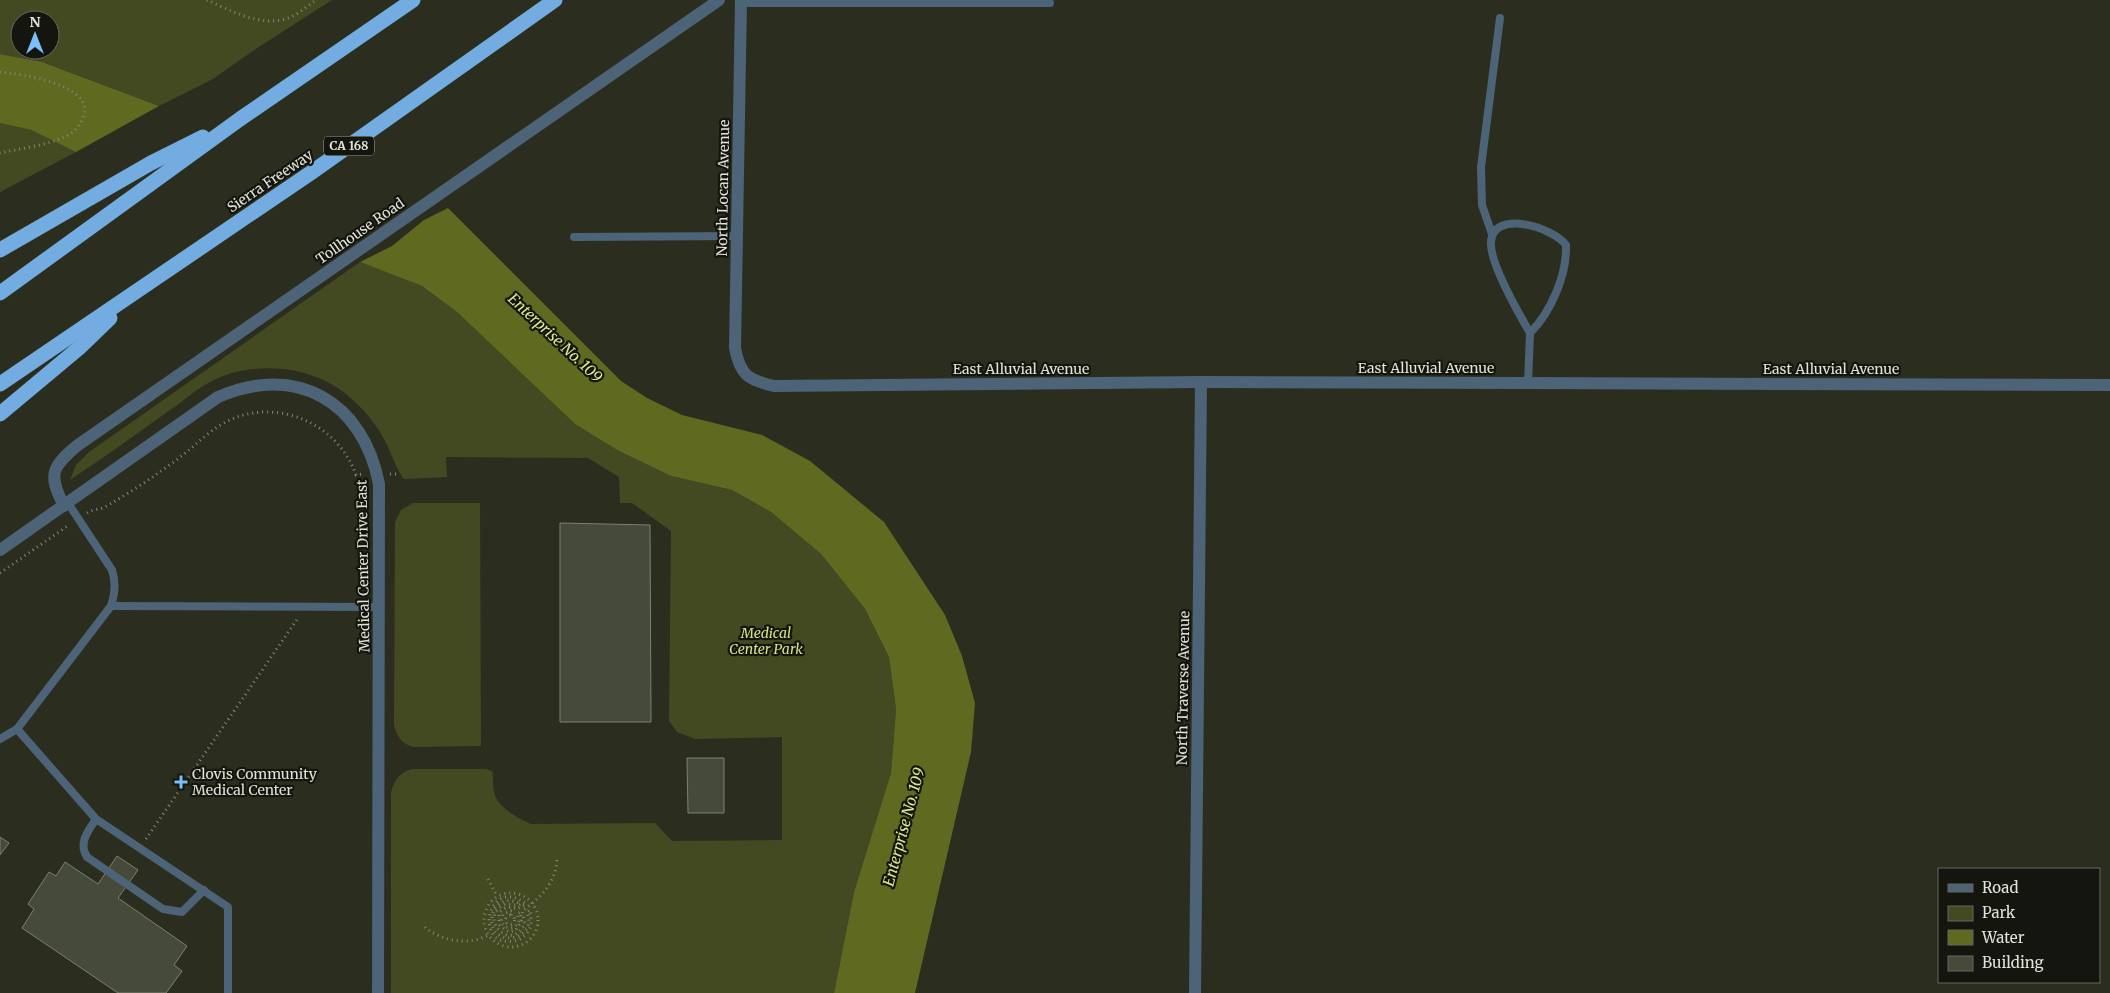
<svg xmlns="http://www.w3.org/2000/svg" width="2110" height="993" font-family="Merriweather,serif">
  <rect width="100%" height="100%" fill="#2b2e1e"/>
  <g fill="#434a22" fill-rule="evenodd">
    <path d="M 0,0 L 332,0 L 254,50 L 213,79 L 159,106 L 42,62 L 0,54 ZM 20,20 L 50,20 L 50,50 L 20,50 Z"/>
    <polygon points="0,123 31,130 76,152 0,192"/>
    <path d="M 360,262 L 422,286 L 457,312 L 575,424 L 617,450 L 671,476 L 732,490 L 771,512 L 821,554 L 865,609 L 889,657 L 896,709 L 891,773 L 854,892 L 834,993 L 391,993 L 391,792 C 394,780 401,771 413,769 L 486,769 L 492,771 C 494,779 492,787 495,795 C 499,808 519,819 531,824 L 655,823 L 672,841 L 782,840 L 782,737 L 695,739 L 677,732 L 669,721 L 671,531 L 632,503 L 620,503 L 619,477 L 588,458 L 446,457 L 447,477 L 404,479 C 395,467 392,454 385,441 C 378,427 367,413 355,402 C 320,366 258,359 214,380 C 198,387 184,401 170,410 C 137,434 104,457 70,480 L 76,465 L 89,452 Z"/>
    <path d="M 413,503 L 480,503 L 481,746 L 413,747 C 401,743 397,737 394,725 L 395,522 L 401,510 Z"/>
  </g>
  <g fill="#606920">
    <polygon points="0,54 42,62 159,106 76,152 31,130 0,123"/>
    <polygon points="448,208 621,381 647,398 682,415 762,435 810,461 884,522 945,615 962,656 975,703 971,752 915,993 834,993 854,892 891,773 896,709 889,657 865,609 821,554 771,512 732,490 671,476 617,450 575,424 457,312 422,286 360,262 392,246 424,220"/>
  </g>
  <g fill="#464a38" stroke="#7d816e">
    <polygon points="560,523 650,525 651,722 560,722"/>
    <polygon points="687,758 724,758 724,813 688,813"/>
    <polygon points="0,837 9,843 0,855"/>
    <polygon points="117,856 138,870 118,898 187,946 174,965 182,971 166,993 118,993 22,928 34,909 28,904 49,872 56,876 65,862 98,884"/>
  </g>
  <g fill="none" stroke-linecap="round" stroke-linejoin="round">
    <g stroke="#838679" stroke-width="3" stroke-dasharray="1 4" stroke-linecap="butt">
      <path d="M 207,0 C 232,11 265,30 293,16 C 301,12 309,5 316,0"/>
      <path d="M 0,72 C 20,74 93,84 84,115 C 81,125 74,133 64,137 C 48,145 18,149 0,153"/>
      <polyline points="390,474 398,474"/>
      <path d="M 87,513 C 92,509 99,510 105,507 C 119,499 133,490 147,481 C 161,471 176,461 189,450 C 200,441 210,431 222,424 C 272,395 337,421 356,475 L 363,474"/>
      <polyline points="0,573 69,525"/>
      <polyline points="146,839 298,618"/>
      <polyline points="488,879 497,896"/>
      <circle cx="511" cy="920" r="27"/>
      <path d="M 511,915 L 513,912 L 511,911 L 503,914 L 501,922 C 506,930 515,930 519,921 L 517,914 L 520,912 L 522,920 L 516,930 L 509,932 L 499,925 L 499,913 C 504,907 510,906 517,909 L 526,904 C 488,874 472,948 514,941 C 529,938 534,924 530,910 L 527,912 C 538,942 490,948 492,919 C 492,913 494,908 498,905 C 505,899 513,900 521,904 C 515,907 508,902 502,906 C 479,920 512,953 525,923 L 522,911 C 541,898 556,882 557,859"/>
      <circle cx="510" cy="920" r="4.5"/>
      <path d="M 425,927 C 440,941 470,946 488,935"/>
    </g>
    <g stroke="#4c6378" stroke-width="8">
      <polyline points="741,3 1050,3"/>
      <polyline points="1492,234 1482,205 1481,167 1500,18"/>
      <polyline points="574,237 737,236"/>
      <path d="M 1528,383 L 1530,333 C 1551,312 1567,275 1566,245 C 1553,227 1493,209 1491,242 C 1489,262 1519,314 1530,333"/>
      <polyline points="111,606 379,607"/>
      <polyline points="17,729 96,819 228,907 228,993"/>
      <path d="M 0,739 L 17,729 L 111,606 C 115,594 116,582 112,570 L 68,503"/>
      <path d="M 96,819 C 88,831 78,843 87,857 L 163,909 L 182,912 L 204,890"/>
    </g>
    <g stroke="#4c6378" stroke-width="12">
      <path d="M 741,0 L 735,348 C 740,375 748,380 774,386 L 1201,382 L 2110,385"/>
      <path d="M 64,506 C 48,475 51,467 78,445 L 719,0"/>
      <path d="M 0,550 L 218,397 C 296,363 363,401 379,484 L 378,993"/>
      <polyline points="1195,993 1201,382"/>
    </g>
    <g stroke="#72ace0" stroke-width="15">
      <polyline points="0,250 151,163 203,137"/>
      <polyline points="0,293 240,119 413,0"/>
      <polyline points="0,384 312,172 555,0"/>
      <polyline points="0,414 79,348 110,318"/>
    </g>
  </g>
  <path fill="#7cbef9" stroke="#14150e" stroke-width="2" d="M178.5 774.5h5v5h5v5h-5v5h-5v-5h-5v-5h5z"/>
  <g text-anchor="middle" stroke-width="4.5" stroke-linejoin="round" paint-order="stroke">
    <rect fill="#14150e" stroke="#a4a59c" stroke-width="1" x="324" y="136.5" width="50" height="19" rx="4"/>
    <g font-size="12" font-weight="bold" fill="#e1e3d9">
      <text x="349" y="150">CA 168</text>
    </g>
    <g font-size="14" fill="#e1e3d9" stroke="#14150e">
      <text transform="translate(270 181) rotate(-34)" y="5">Sierra Freeway</text>
      <text transform="translate(723 188) rotate(-89)" y="5">North Locan Avenue</text>
      <text transform="translate(360 231) rotate(-35)" y="5">Tollhouse Road</text>
      <text x="1426" y="373">East Alluvial Avenue</text>
      <text x="1021" y="374">East Alluvial Avenue</text>
      <text x="1831" y="374">East Alluvial Avenue</text>
      <text transform="translate(363 566) rotate(-91)" y="5">Medical Center Drive East</text>
      <text transform="translate(1183 688) rotate(-89)" y="5">North Traverse Avenue</text>
    </g>
    <g font-size="14" font-style="italic" fill="#d5e681" stroke="#14150e">
      <text x="766" y="638">Medical<tspan x="766" dy="16">Center Park</tspan></text>
    </g>
    <g font-size="14" fill="#e1e3d9" stroke="#14150e" text-anchor="start">
      <text x="192" y="779">Clovis Community<tspan x="192" dy="16">Medical Center</tspan></text>
    </g>
    <g font-size="15" font-style="italic" fill="#dded88" stroke="#14150e">
      <text transform="translate(555 338) rotate(43)" y="5">Enterprise No. 109</text>
      <text transform="translate(904 827) rotate(-75)" y="5">Enterprise No. 109</text>
    </g>
  </g>
  <rect x="1938" y="868" width="162" height="115" fill="#14150e" stroke="#66675f"/>
  <rect x="1948" y="884" width="25" height="8" fill="#4c6378" stroke="#66675f"/>
  <text x="1982" y="893" font-size="15" fill="#e1e3d9">Road</text>
  <rect x="1948" y="906" width="25" height="15" fill="#434a22" stroke="#66675f"/>
  <text x="1982" y="918" font-size="15" fill="#e1e3d9">Park</text>
  <rect x="1948" y="930" width="25" height="15" fill="#606920" stroke="#66675f"/>
  <text x="1982" y="943" font-size="15" fill="#e1e3d9">Water</text>
  <rect x="1948" y="956" width="25" height="15" fill="#464a38" stroke="#66675f"/>
  <text x="1982" y="968" font-size="15" fill="#e1e3d9">Building</text>
  <g transform="translate(35 35)"><circle r="24" fill="#14150e" stroke="#66675f"/>
  <path d="M0-4L9 19L0 12L-9 19Z" fill="#7cbef9"/>
  <text y="-8" font-size="14" font-weight="bold" text-anchor="middle" fill="#e1e3d9">N</text>
  </g>
</svg>
